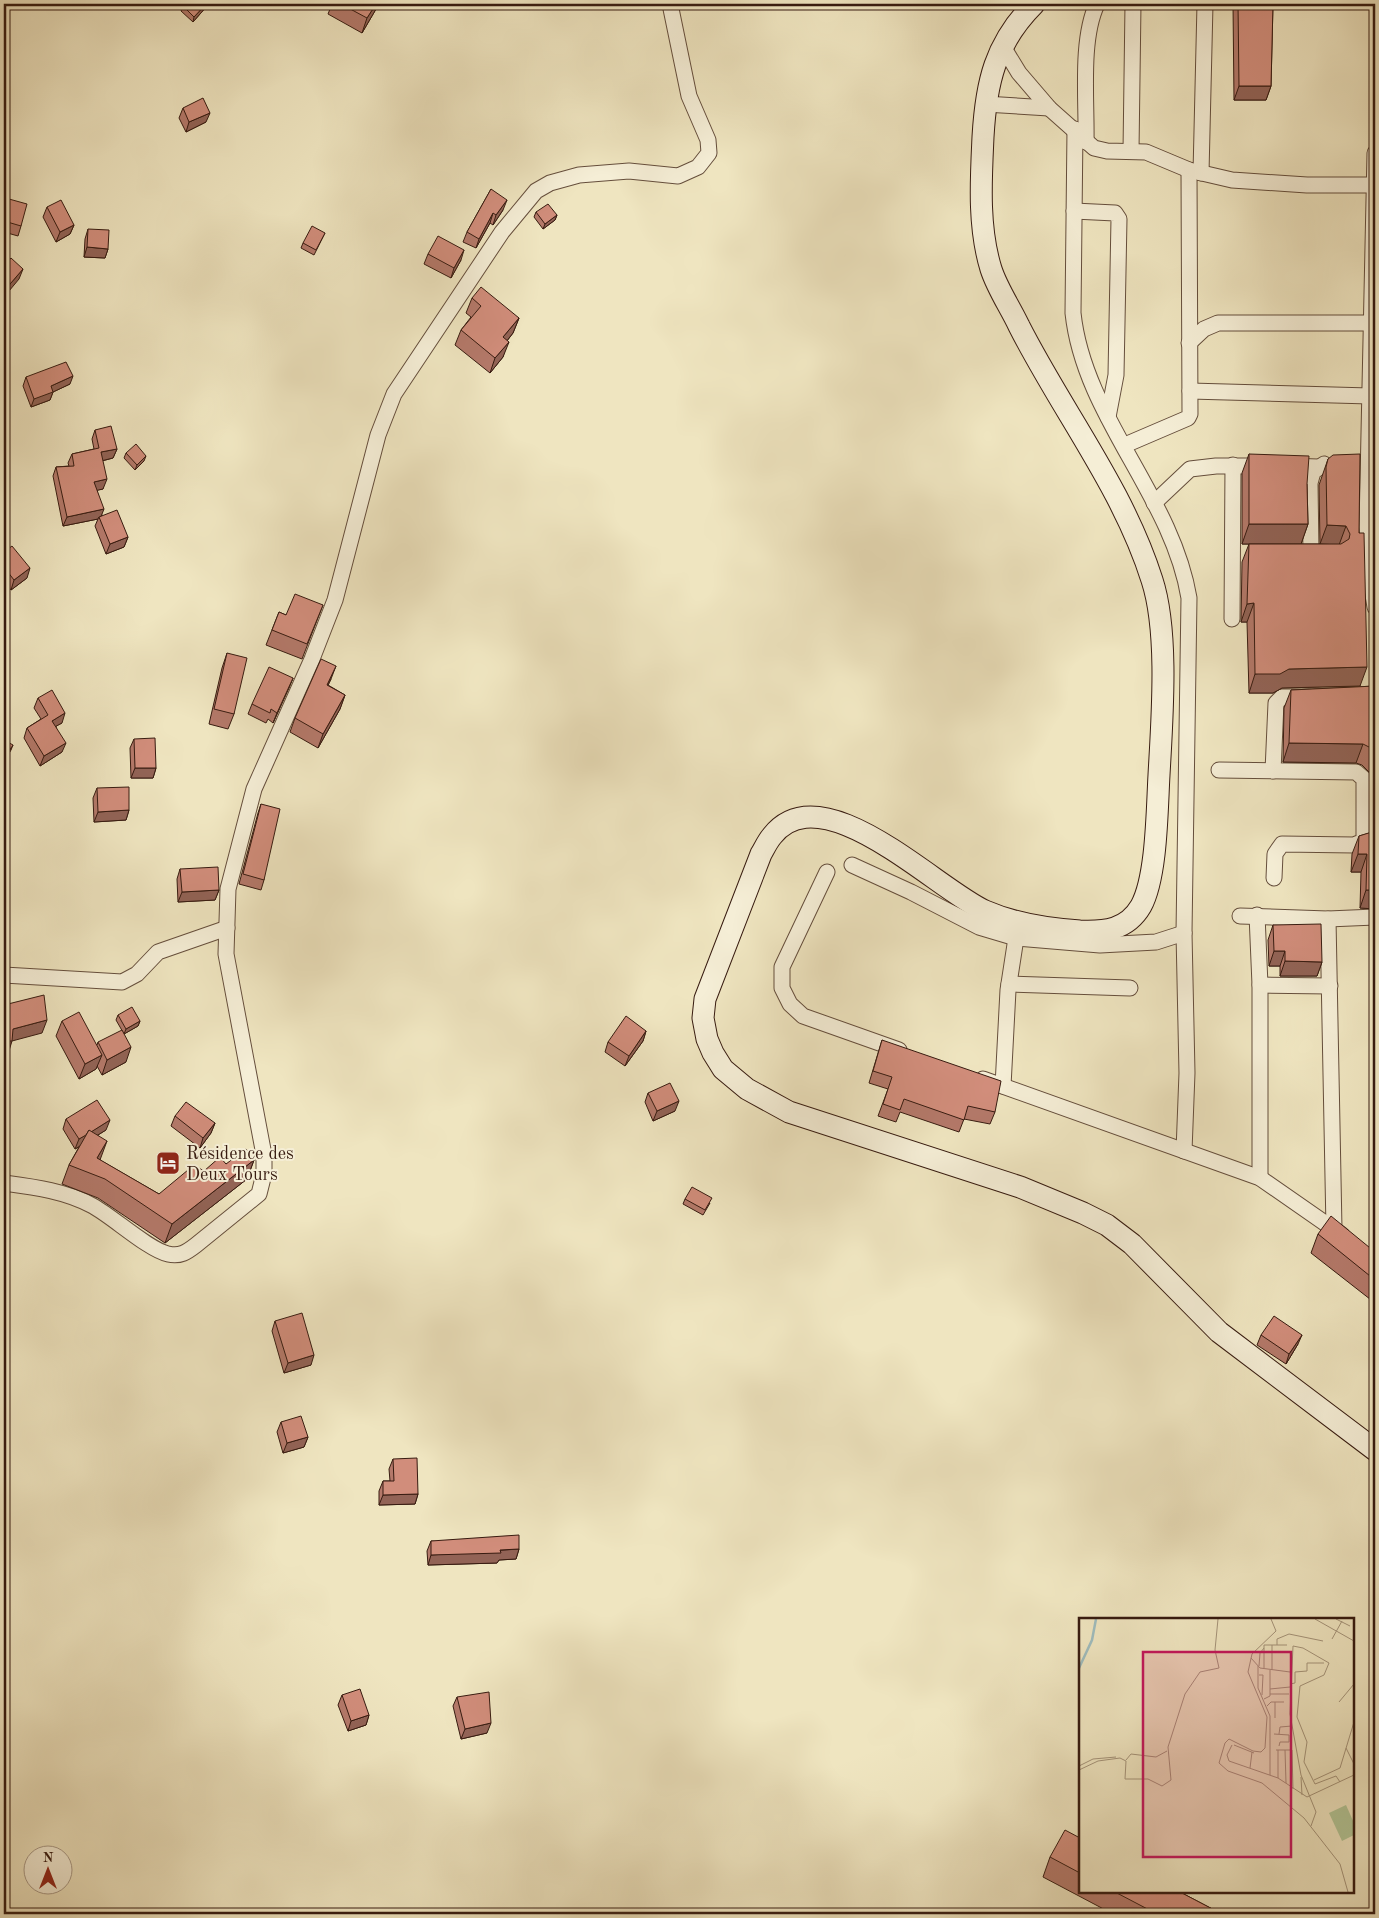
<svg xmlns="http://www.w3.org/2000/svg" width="1379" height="1918" font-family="'Old Standard TT',serif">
  <rect width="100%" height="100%" fill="#efe5c0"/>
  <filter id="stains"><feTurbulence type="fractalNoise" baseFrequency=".004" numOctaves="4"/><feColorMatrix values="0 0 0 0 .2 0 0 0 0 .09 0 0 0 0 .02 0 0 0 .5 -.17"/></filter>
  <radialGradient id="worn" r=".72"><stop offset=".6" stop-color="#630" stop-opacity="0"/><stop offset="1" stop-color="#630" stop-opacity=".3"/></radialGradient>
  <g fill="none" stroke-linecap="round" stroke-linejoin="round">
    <g stroke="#654e3c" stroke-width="17">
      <g id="minor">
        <polyline points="1002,45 1019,73 1049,108 1094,148 1107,151 1146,152 1189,170 1232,180 1307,185 1374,185"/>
        <polyline points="985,104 1049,108"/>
        <path d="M 1075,129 L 1073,313 C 1084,417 1172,495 1189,598 L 1184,933 L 1187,1073 L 1184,1151"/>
        <path d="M 1086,142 C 1087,101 1080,40 1097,4"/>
        <polyline points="1131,151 1133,4"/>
        <polyline points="1375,153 1367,527 1371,583 1375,607"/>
        <polyline points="1201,173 1205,4"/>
        <polyline points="1074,211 1115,213 1119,219 1116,375 1108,417"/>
        <polyline points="1189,343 1204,329 1218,323 1371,323"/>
        <polyline points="1190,391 1370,396"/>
        <polyline points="1125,445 1188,418 1190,414 1189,170"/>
        <polyline points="1289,466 1318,467"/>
        <polyline points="1154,503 1190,469 1216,466 1266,466"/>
        <polyline points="1311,553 1310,483 1313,472 1324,464"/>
        <polyline points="1232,619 1233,465"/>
        <polyline points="1219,770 1356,772 1364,779 1364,841 1354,845 1282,844 1275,854 1274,878"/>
        <polyline points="1273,771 1276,703 1282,697 1309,697"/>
        <polyline points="852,865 911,892 979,927 1016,938 1100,945 1156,942 1184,933"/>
        <polyline points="827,872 782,967 782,988 790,1004 803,1016 899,1050"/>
        <polyline points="1257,915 1260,985 1260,1178"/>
        <polyline points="1240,916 1328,919 1375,917"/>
        <polyline points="1328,919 1334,1229"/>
        <polyline points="4,975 122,982 137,974 158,952 227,928"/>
        <polyline points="1009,984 1130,988"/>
        <polyline points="1260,985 1330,986"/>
        <polyline points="983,1079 1260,1178 1342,1235"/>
        <polyline points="1003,1086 1008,990 1016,938"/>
        <path d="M 4,1183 C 34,1187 66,1191 93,1206 C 113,1217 149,1250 168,1254 C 180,1257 187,1252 196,1245 L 259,1194 L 264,1174 L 264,1155 L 226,954 L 228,889 L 254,789 L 312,659 L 335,600 L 378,435 L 394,394 L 502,232 L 536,191 L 550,183 L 579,175 L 629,171 L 678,176 L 698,167 L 709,153 L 708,140 L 689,96 L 670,4"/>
      </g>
    </g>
    <g stroke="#371b10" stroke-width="23">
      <path id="secondary" d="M 1034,4 C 995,43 986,83 983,137 C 981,180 978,227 991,269 C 997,288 1010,307 1019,326 C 1062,411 1123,488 1152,580 C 1169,632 1162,719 1159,775 C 1157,809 1157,877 1141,906 C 1127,930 1105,932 1080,931 C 1048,929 1015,924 985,911 C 936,889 822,772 772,836 C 767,842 764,849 761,854 L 705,999 L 703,1018 L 707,1039 L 713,1053 L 723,1069 L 747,1089 L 789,1112 L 1020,1187 L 1083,1213 L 1107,1225 L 1132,1244 L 1219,1332 L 1375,1450"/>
    </g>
    <use href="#minor" stroke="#f5eed6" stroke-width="15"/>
    <use href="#secondary" stroke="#f5eed6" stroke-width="21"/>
  </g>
  <g fill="#b4796a" stroke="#371b10">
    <polygon points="185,4 207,4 207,6 193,22 181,11 183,6"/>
    <polygon points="332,4 379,4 362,33 328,14"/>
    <polygon points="1233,4 1273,4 1271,86 1266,100 1234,100"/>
    <polygon points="183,108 206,122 186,132 179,118"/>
    <polygon points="491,189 503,210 493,225 490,223 476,248 463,242 467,232"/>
    <polygon points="9,199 21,226 18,236 4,232 4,215"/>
    <polygon points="47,207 74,225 70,234 56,242 43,217"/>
    <polygon points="536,212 557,215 555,220 543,229 534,217"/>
    <polygon points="88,229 108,249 105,258 84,257 85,239"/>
    <polygon points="325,233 314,255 301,248 303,243"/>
    <polygon points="428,254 461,260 451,278 424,264"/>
    <polygon points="472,298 519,318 513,333 507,341 503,357 490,373 455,345 461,330 471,317 466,313"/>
    <polygon points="26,377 70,384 53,392 50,400 31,407 23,386"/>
    <polygon points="95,430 117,449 113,458 102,461 103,489 97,490 102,516 128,537 124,547 106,554 95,526 98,519 63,526 53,476 56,467 69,466 68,463 72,454 94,449 92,439"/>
    <polygon points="126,453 144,461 135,470 124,458"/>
    <polygon points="1249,454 1307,484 1308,524 1301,544 1242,544 1242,473"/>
    <polygon points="1328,459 1359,533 1360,686 1282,688 1273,693 1249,693 1247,622 1241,622 1242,562 1249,544 1320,544 1319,485"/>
    <polygon points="4,552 27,578 11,590 4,581"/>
    <polygon points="323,605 302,659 266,645 279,612 286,615"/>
    <polygon points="227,653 234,714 228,729 209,724 222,668"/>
    <polygon points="293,678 273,723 268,719 266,723 248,714 252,704"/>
    <polygon points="331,679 328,685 345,695 340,709 318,748 290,732 295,718"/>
    <polygon points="1375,686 1375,909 1360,908 1361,872 1351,872 1352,854 1359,836 1373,832 1373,776 1362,765 1356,763 1283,762 1284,708 1291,690"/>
    <polygon points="38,698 62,723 56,726 62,752 40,766 24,738 27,728 41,719 34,708"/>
    <polygon points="134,739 156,768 153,778 131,778 130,748"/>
    <polygon points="97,788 129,810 126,820 94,822 93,798"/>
    <polygon points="261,804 264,880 261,890 239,884 258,813"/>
    <polygon points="180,869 219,890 215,900 178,902 177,879"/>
    <polygon points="1273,925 1322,962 1317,976 1280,976 1280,966 1269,966 1268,940"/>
    <polygon points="118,1015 140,1021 138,1026 124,1034 116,1020"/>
    <polygon points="62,1021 97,1045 98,1042 126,1062 102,1075 97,1066 96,1069 79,1079 56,1036"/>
    <polygon points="646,1031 643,1041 625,1066 605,1052 608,1042"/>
    <polygon points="882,1040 995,1112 990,1124 964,1119 959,1132 900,1112 896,1122 878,1116 888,1089 869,1083"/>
    <polygon points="648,1093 675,1111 653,1121 645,1102"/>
    <polygon points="175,1116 215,1123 211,1133 200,1148 171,1126"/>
    <polygon points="66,1119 106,1130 98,1135 100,1160 159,1194 204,1171 226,1164 254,1160 247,1179 165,1243 98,1198 62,1184 69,1165 79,1147 75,1149 63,1129"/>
    <polygon points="685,1199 710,1203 703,1215 683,1204"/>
    <polygon points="1318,1234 1375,1252 1375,1303 1311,1253"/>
    <polygon points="275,1321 311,1365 284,1373 272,1331"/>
    <polygon points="1261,1335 1298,1344 1286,1364 1257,1345"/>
    <polygon points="281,1422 308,1437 304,1447 283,1453 277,1432"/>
    <polygon points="393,1459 418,1494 415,1504 379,1505 379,1491 383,1481 390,1481 389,1469"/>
    <polygon points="431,1541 519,1549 516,1559 499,1560 497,1563 428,1565 427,1551"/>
    <polygon points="342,1695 369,1715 366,1725 348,1731 338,1705"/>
    <polygon points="457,1697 487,1733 461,1739 453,1706"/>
    <polygon points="1080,1838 1080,1892 1180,1892 1222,1914 1113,1914 1043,1877 1050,1857"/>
  </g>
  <g fill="#926356" stroke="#371b10">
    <polygon points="206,4 207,4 207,6 193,22 194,17"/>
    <polygon points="376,4 379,4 362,33 367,18"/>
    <polygon points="1239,86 1271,86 1266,100 1234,100"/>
    <polygon points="210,113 206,122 186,132 189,122"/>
    <polygon points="507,200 503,210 493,225 496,215"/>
    <polygon points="493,213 490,223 476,248 479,239"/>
    <polygon points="557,215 555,220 543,229 545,224"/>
    <polygon points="74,225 70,234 56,242 60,232"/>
    <polygon points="87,247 108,249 105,258 84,257"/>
    <polygon points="464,250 461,260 451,278 454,268"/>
    <polygon points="23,269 19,279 4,297 4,291"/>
    <polygon points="519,318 513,333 498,352 503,337"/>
    <polygon points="509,342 503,357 490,373 495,358"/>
    <polygon points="73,376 70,384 53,392 50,400 31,407 34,399 51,386"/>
    <polygon points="117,449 113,458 97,462 101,452"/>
    <polygon points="146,456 144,461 135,470 137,465"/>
    <polygon points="107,479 103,489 90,492 94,482"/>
    <polygon points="104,509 100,519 99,517 98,519 63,526 67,517"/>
    <polygon points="1249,524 1308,524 1301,544 1242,544"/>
    <polygon points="1327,525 1346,526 1339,545 1320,544"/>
    <polygon points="128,537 124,547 106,554 110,544"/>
    <polygon points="30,568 27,578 11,590 14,580"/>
    <polygon points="1254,603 1247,622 1241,622 1247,604"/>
    <polygon points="336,666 331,679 322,698 327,685"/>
    <polygon points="1367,667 1360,686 1282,688 1273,693 1249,693 1255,674 1289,669"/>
    <polygon points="293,678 289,688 273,723 277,713"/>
    <polygon points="345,695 340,709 318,748 323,734"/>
    <polygon points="65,713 62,723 49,730 52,721"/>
    <polygon points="66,743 62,752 40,766 44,756"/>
    <polygon points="1289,743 1363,744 1356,763 1283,762"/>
    <polygon points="13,745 11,750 4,762 5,757"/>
    <polygon points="135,768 156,768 153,778 131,778"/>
    <polygon points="129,810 126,820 94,822 98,812"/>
    <polygon points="1358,854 1367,854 1361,872 1351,872"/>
    <polygon points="219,890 215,900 178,902 182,892"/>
    <polygon points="1366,890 1375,890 1375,909 1360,908"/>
    <polygon points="1274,951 1285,951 1280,966 1269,966"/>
    <polygon points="1285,961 1322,962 1317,976 1280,976"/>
    <polygon points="47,1020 42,1033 12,1041 8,1054 4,1054 4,1041 13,1029"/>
    <polygon points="140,1021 138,1026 124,1034 126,1029"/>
    <polygon points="646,1031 643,1041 625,1066 629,1056"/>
    <polygon points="131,1047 126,1062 102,1075 107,1060"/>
    <polygon points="102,1055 96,1069 79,1079 85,1064"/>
    <polygon points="679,1101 675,1111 653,1121 657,1111"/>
    <polygon points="110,1120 106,1130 75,1149 79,1139"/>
    <polygon points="215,1123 211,1133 200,1148 203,1138"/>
    <polygon points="107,1141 100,1160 97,1158"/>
    <polygon points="254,1160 247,1179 165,1243 172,1224"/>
    <polygon points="1302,1335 1298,1344 1286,1364 1289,1354"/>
    <polygon points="314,1355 311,1365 284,1373 288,1363"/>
    <polygon points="308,1437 304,1447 283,1453 287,1443"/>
    <polygon points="418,1494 415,1504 379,1505 383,1495"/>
    <polygon points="519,1549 516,1559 499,1560 497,1563 428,1565 431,1555"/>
    <polygon points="369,1715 366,1725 348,1731 351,1721"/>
    <polygon points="491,1723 487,1733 461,1739 465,1729"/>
  </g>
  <g fill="#d18d7b" stroke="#371b10">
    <polygon points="185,4 206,4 194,17 183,6"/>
    <polygon points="341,4 376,4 367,18"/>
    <polygon points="1238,4 1273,4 1271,86 1239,86"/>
    <polygon points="203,98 210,113 189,122 183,108"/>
    <polygon points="491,189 507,200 496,215 493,213 479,239 467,232"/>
    <polygon points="9,199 27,204 21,226 4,221 4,218"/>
    <polygon points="61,200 74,225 60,232 47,207"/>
    <polygon points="548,204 557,215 545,224 536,212"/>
    <polygon points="312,226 325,233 316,250 303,243"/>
    <polygon points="88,229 109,230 108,249 87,247"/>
    <polygon points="438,236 464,250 454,268 428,254"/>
    <polygon points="11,258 23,269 4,291 4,266"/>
    <polygon points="481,287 519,318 503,337 509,342 495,358 461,330 481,306 472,298"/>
    <polygon points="66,362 73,376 51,386 53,392 34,399 26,377"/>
    <polygon points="111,426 117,449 101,452 107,479 94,482 104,509 67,517 56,467 74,466 72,454 99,448 95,430"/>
    <polygon points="136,444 146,456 137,465 126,453"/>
    <polygon points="1249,454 1309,456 1307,484 1308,524 1249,524"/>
    <polygon points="1360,454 1359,533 1364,533 1367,667 1289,669 1280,674 1255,674 1254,603 1247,604 1249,544 1341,544 1349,539 1350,534 1346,526 1327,525 1326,467 1328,459 1333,455"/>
    <polygon points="117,510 128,537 110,544 99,517"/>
    <polygon points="12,546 30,568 14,580 4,567 4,552"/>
    <polygon points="295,594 323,605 307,644 272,630 279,612 286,615"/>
    <polygon points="227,653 247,658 234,714 214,709"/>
    <polygon points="321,659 336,666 327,685 345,695 323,734 295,718"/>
    <polygon points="269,667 293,678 277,713 271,709 270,713 252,704"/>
    <polygon points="1375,686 1375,753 1369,747 1363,744 1289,743 1291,690"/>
    <polygon points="52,690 65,713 52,721 66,743 44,756 27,728 48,715 38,698"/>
    <polygon points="155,738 156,768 135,768 134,739"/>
    <polygon points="4,740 13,745 5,757 4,756"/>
    <polygon points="129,787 129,810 98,812 97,788"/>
    <polygon points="261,804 280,809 264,880 243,874"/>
    <polygon points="1375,830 1375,890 1366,890 1367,854 1358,854 1359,836 1375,831"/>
    <polygon points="218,867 219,890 182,892 180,869"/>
    <polygon points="1321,924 1322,962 1285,961 1285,951 1274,951 1273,925"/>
    <polygon points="44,995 47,1020 13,1029 12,1041 4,1041 4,1005"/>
    <polygon points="132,1007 140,1021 126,1029 118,1015"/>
    <polygon points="79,1012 102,1055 85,1064 62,1021"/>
    <polygon points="626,1016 646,1031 629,1056 608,1042"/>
    <polygon points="122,1030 131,1047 107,1060 98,1042"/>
    <polygon points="882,1040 1001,1081 995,1112 968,1106 964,1120 904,1099 900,1110 883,1104 892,1077 873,1071"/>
    <polygon points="670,1083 679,1101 657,1111 648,1093"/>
    <polygon points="97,1100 110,1120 91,1132 89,1130 86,1135 79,1139 66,1119"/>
    <polygon points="186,1102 215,1123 203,1138 175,1116"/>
    <polygon points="89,1130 107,1141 97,1158 159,1194 194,1165 204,1171 220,1157 226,1164 246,1149 254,1160 172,1224 105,1179 69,1165"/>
    <polygon points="692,1187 712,1198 705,1210 685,1199"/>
    <polygon points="1331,1216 1375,1252 1375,1280 1318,1234"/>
    <polygon points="302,1313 314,1355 288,1363 275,1321"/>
    <polygon points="1274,1316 1302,1335 1289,1354 1261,1335"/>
    <polygon points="301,1416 308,1437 287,1443 281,1422"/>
    <polygon points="417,1458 418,1494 383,1495 383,1481 394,1481 393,1459"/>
    <polygon points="519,1535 519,1549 500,1550 501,1553 431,1555 431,1541"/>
    <polygon points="360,1689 369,1715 351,1721 342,1695"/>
    <polygon points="489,1692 491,1723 465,1729 457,1697"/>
    <polygon points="1065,1830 1080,1838 1080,1873 1050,1857"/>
    <polygon points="1115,1892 1180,1892 1222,1914 1157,1914"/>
  </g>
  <defs>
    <g id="hotel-square" transform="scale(1.25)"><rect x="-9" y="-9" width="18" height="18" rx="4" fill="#8f2418" stroke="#f5eed6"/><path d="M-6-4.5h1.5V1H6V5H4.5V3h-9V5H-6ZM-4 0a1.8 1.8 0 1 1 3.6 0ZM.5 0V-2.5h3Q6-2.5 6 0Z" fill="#fff"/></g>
  </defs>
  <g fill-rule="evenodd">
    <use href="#hotel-square" x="168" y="1163"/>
  </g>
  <g text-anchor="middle" stroke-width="4" stroke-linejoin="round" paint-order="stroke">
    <g font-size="18" fill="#371b10" stroke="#f5eed6" text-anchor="start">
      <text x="186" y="1159">Résidence des<tspan x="186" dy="21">Deux Tours</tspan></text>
    </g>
  </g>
  <g transform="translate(1079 1618)">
    <rect width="275" height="275" fill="#efe5c0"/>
    <path d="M 267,187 L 275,205 L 275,217 L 263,223 L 250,195 Z" fill="#b3c697"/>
    <path fill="none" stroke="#9fbcbd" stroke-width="2.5" d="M 0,50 L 13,22 L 17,1"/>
    <path fill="none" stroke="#a5947a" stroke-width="1" d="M 192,1 L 197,13 L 173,36 L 169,54 L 188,99 L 186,130 L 182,134 L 174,133 L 150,121 L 146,125 L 140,145 L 149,153 L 183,165 L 225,200 L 261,246 L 269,274M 236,1 L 275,23M 257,1 L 271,8M 253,21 L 263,3M 198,27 L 198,21 L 210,16 L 244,23M 172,40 L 181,50 L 211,54M 179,48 L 179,70 L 191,98 L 191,157M 180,48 L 181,35 L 185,30M 185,50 L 185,27 L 193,27M 193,52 L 193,27 L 208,27M 180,57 L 184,57 L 183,77M 211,66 L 216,65 L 216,54 L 228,53 L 228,45 L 245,45M 191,71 L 211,69M 191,76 L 210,76M 185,81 L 191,78 L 191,52M 260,84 L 275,66M 188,88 L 192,84 L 205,84M 196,100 L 196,84M 195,116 L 210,117 L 210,124 L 201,124 L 200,128M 200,116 L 201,109 L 213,108M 153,127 L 148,137 L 150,143 L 199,160 L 228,179 L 275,157M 155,127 L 175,135M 267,130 L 275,146M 197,132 L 213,132M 199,132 L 199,160M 206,132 L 207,165M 213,132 L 214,171M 47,142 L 52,136 L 77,139 L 88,133M 0,148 L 14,141 L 37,139M 171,150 L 173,134M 0,152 L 19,143 L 41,140 L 47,143 L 46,161 L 69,161 L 83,168 L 92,162 L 89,129 L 106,76 L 121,54 L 140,50 L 136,32 L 139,1M 222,159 L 223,177M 235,162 L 261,150 L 275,104M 232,208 L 237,194 L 222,157 L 211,96 L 214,28 L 224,30 L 250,45 L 245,57 L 221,68 L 218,99 L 228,124 L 225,144 L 236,166 L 257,158 L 261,164"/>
    <path fill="#c2185b" fill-opacity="0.15" stroke="#c2185b" stroke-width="2.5" d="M 64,34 L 212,34 L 212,239 L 64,239 Z"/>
    <rect width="275" height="275" fill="none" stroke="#371b10" stroke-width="2.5"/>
  </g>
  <rect width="1379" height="1918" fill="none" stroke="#efe5c0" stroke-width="20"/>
  <rect x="5" y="5" width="1369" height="1908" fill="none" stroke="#371b10" stroke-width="2.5"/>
  <rect x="10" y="10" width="1359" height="1898" fill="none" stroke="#371b10"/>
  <g transform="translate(48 1870)"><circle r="24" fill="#f5eed6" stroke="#a99a87"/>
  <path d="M0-4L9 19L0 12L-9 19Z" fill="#8f2418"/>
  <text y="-8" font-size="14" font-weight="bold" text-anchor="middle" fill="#371b10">N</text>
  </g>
  <rect width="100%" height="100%" filter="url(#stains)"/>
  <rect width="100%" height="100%" fill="url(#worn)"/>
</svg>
